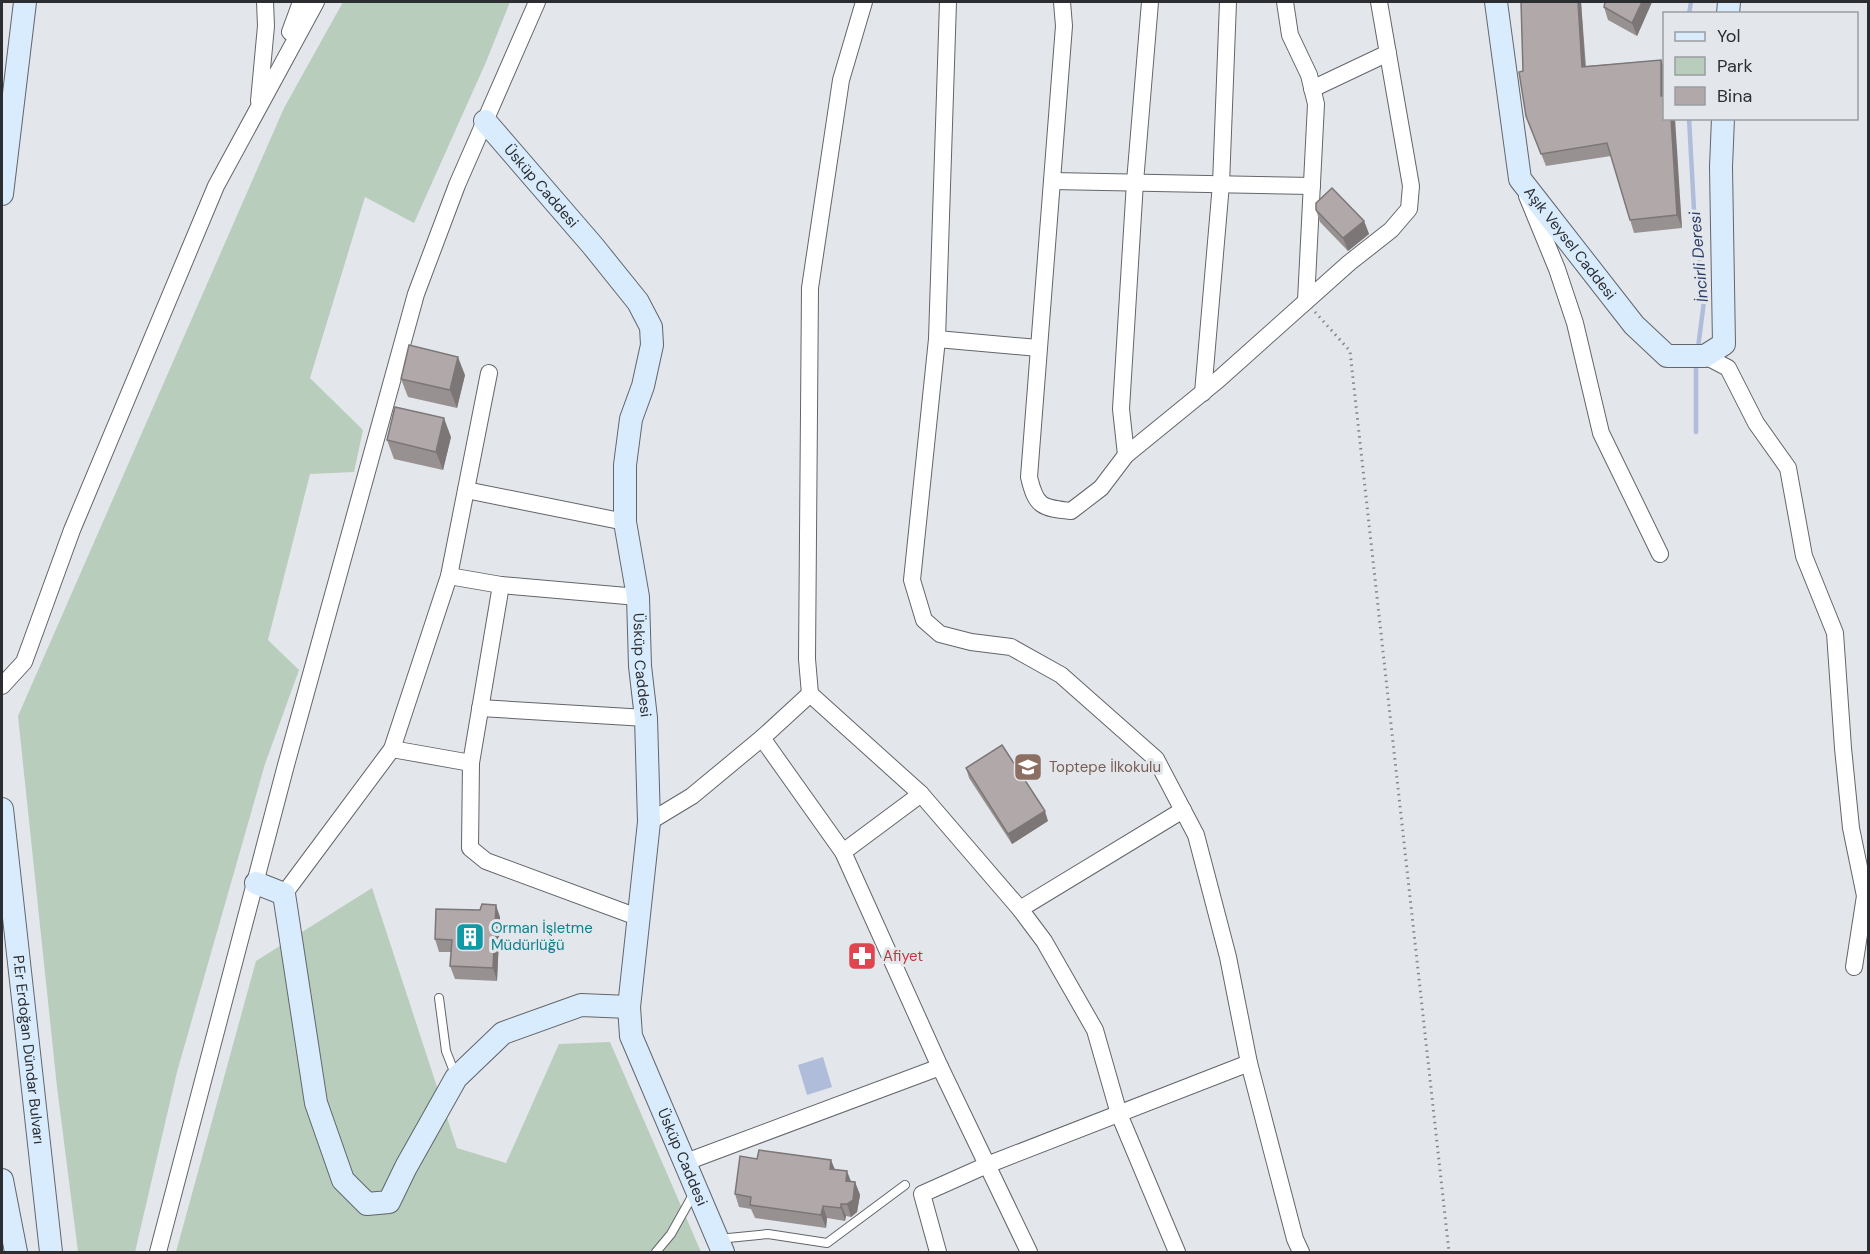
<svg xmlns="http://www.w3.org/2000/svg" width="1870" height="1254" font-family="'DM Sans',sans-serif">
  <rect width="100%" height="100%" fill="#e3e7ec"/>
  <g fill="#b8cdbb">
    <polygon points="343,2 510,2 486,62 414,223 365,197 310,378 363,430 354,472 310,474 268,640 299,670 265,764 177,1072 135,1252 78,1252 57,1087 18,716 284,108"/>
    <polygon points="372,888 457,1148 506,1163 559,1044 610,1042 701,1252 176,1252 256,961"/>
  </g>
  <polygon fill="#afbdda" points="823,1057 832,1087 807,1095 798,1065"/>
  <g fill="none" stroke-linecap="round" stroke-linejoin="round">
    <g stroke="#afbdda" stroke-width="4.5">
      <polyline points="1689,14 1691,2"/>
      <polyline points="1689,118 1694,210 1704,301 1698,348"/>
      <polyline points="1696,432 1696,363"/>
    </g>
    <g stroke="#62656a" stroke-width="10">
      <g id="lane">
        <polyline points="439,998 446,1051 455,1074"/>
        <polyline points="718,1239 768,1234 827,1243 905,1185"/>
        <polyline points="656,1252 671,1234 694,1193"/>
      </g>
    </g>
    <g stroke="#62656a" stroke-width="18">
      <g id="street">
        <polyline points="864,2 841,80 810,288 807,659 810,694 921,794 1020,909 1044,941 1095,1030 1119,1114 1177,1252"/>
        <path d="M 1062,2 L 1064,26 L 1029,477 C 1036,507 1042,508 1071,511 L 1101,488 L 1126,455 L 1218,380 L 1349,263 L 1391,230 L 1409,209 L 1411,186 L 1379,2"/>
        <polyline points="1285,2 1290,35 1309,75 1316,104 1306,301"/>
        <polyline points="290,32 301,2"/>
        <polyline points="1312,89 1388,53"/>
        <polyline points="259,101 266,26 265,2"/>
        <polyline points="1052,181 1312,186"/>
        <polyline points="1527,196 1557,269 1575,323 1601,433 1660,554"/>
        <polyline points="937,339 1038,348"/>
        <polyline points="1705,356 1728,368 1756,423 1788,468 1804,556 1835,633 1843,748 1851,828 1865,896 1854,967"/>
        <polyline points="1203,393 1221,184 1228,2"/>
        <polyline points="1126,455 1121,409 1135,182 1150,2"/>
        <polyline points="466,490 625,522"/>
        <polyline points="449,576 501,585 638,597"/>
        <polyline points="501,585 471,763 470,848 486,861 640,918"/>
        <polyline points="2,686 24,662 72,530 216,186 316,2"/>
        <polyline points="480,708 646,718"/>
        <polyline points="762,738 843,852 940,1067 1029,1252"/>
        <polyline points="392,749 471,763"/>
        <polyline points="649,822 692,796 762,738 810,694"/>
        <polyline points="843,852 921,794"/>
        <polyline points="284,894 392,749 449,576 489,373"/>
        <polyline points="1020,909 1183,810"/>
        <polyline points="1249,1063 1295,1239 1301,1252"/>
        <polyline points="686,1162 940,1067"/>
        <polyline points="158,1252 286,765 416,294 457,185 537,2"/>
        <polyline points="938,1252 922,1194 987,1165 1249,1063 1228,957 1196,835 1156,759 1061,675 1011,647 971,642 940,634 924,620 912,580 937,339 948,2"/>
      </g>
    </g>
    <g stroke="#62656a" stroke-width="24">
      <g id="secondary">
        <path id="s1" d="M 1496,2 L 1520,179 L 1634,325 L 1667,356 L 1705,356 L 1724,344 L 1721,167 L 1723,118"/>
        <polyline points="1728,14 1729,2"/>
        <path id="s2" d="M 485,121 L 593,246 L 638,302 L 651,327 L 652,345 L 643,386 L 631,419 L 625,465 L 625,522 L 638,597 L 640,666 L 646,718 L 649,822 L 629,1007 L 631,1036 L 723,1252"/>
        <polyline points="2,194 25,2"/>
        <path id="s3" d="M 2,809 L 51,1252"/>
        <polyline points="256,883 284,894 316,1103 343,1180 367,1204 389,1202 406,1167 456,1078 503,1033 581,1005 629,1007"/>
        <polyline points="2,1180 16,1252"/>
      </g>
    </g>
    <polyline stroke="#84868a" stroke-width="3" stroke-dasharray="1.5 4.5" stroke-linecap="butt" points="1315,312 1350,351 1449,1252"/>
    <use href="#lane" stroke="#fff" stroke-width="8"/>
    <use href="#street" stroke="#fff" stroke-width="16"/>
    <use href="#secondary" stroke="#d8ecfd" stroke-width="22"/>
  </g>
  <g fill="#989191">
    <polygon points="1521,2 1581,2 1586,66 1661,60 1665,70 1665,118 1682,228 1634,233 1611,156 1546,166 1526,116 1523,71"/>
    <polygon points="1605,2 1652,2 1637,36 1608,20 1604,7"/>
    <polygon points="1316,210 1364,221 1369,234 1348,251 1320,222"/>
    <polygon points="465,375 457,408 408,397 401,379"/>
    <polygon points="451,437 443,470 394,459 387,440"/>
    <polygon points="966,768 1048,821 1012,844 969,778"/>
    <polygon points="500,917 497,981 455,979 450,966 451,952 439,952 435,939"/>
    <polygon points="757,1159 835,1169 851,1182 855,1182 860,1195 857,1212 851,1217 846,1216 845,1221 827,1218 826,1228 755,1218 751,1209 739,1207 735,1194"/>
  </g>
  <g fill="#7c7676">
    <polygon points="1578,2 1581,2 1586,79 1582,67"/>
    <polygon points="1642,2 1652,2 1637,36 1632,23"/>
    <polygon points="1661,60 1665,70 1665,105 1661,96"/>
    <polygon points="1671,118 1675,118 1682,228 1677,215"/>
    <polygon points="1364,221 1369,234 1348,251 1343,238"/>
    <polygon points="458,357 465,375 457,408 450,390"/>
    <polygon points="444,418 451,437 443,470 436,452"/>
    <polygon points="1045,811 1048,821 1012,844 1008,834"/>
    <polygon points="496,905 500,917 497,981 493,968"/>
    <polygon points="831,1160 836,1172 830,1169"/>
    <polygon points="847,1171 852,1184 846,1181"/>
    <polygon points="855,1182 860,1195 857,1212 851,1217 847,1204"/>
    <polygon points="841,1204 846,1216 845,1221 841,1208"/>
    <polygon points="823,1206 827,1218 826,1228 821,1215"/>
  </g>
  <g fill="#b1a9a9" stroke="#7c7676" stroke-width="1.5">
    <polygon points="1521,2 1578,2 1582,67 1661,60 1661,96 1665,96 1665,118 1671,118 1677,215 1630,220 1607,143 1541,154 1526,116 1519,72 1523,71"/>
    <polygon points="1605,2 1642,2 1632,23 1604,7"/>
    <polygon points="1332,188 1364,221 1343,238 1316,210 1316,203"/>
    <polygon points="409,345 458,357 450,390 401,379"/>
    <polygon points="395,407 444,418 436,452 387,440"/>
    <polygon points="1002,745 1045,811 1008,834 966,768"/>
    <polygon points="482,904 496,905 493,968 450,966 452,940 435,939 436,909 480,910"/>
    <polygon points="759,1150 831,1160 830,1169 847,1171 846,1181 855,1182 853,1200 847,1204 841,1204 841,1208 823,1206 821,1215 750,1205 751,1197 735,1194 740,1156 757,1159"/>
  </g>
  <defs>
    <g id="school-square" transform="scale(1.5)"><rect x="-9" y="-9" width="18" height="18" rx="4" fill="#8d6e63" stroke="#e3e7ec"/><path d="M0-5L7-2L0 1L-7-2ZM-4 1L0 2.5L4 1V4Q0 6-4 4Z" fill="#fff"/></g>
    <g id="building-square" transform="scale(1.5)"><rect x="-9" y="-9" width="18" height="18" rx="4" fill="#0f9aa8" stroke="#e3e7ec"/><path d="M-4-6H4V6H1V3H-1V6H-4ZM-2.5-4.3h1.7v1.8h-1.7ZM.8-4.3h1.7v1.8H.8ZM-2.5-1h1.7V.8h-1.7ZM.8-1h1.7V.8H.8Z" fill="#fff"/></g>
    <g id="pharmacy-square" transform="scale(1.5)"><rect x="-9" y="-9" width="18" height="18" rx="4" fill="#e0444e" stroke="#e3e7ec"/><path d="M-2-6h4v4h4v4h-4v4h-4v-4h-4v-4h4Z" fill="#fff"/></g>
  </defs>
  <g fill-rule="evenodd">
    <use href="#school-square" x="1028" y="767"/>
    <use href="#building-square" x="470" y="937"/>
    <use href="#pharmacy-square" x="862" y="956"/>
  </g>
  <g text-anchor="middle" stroke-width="6" stroke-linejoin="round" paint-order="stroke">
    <g font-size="15" fill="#2c2d30" stroke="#e3e7ec">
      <text dy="5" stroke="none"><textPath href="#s2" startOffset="86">Üsküp Caddesi</textPath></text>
      <text dy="5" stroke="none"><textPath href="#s1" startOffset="260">Aşık Veysel Caddesi</textPath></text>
      <text dy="5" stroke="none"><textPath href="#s2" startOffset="608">Üsküp Caddesi</textPath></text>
      <text dy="5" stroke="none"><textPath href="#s3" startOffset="242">P.Er Erdoğan Dündar Bulvarı</textPath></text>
      <text dy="5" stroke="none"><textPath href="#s2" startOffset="1112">Üsküp Caddesi</textPath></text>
    </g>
    <g font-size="15" fill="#785e54" stroke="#e3e7ec" text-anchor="start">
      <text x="1049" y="772">Toptepe İlkokulu</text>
    </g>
    <g font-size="15" fill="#0d838f" stroke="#e3e7ec" text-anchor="start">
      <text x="491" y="933">Orman İşletme<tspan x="491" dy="17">Müdürlüğü</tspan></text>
    </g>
    <g font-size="15" fill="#be3a42" stroke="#e3e7ec" text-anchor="start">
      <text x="883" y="961">Afiyet</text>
    </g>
    <g font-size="16" font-style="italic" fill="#2a3d65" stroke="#e3e7ec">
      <text transform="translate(1698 257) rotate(-95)" y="6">İncirli Deresi</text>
    </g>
  </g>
  <rect width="1870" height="1254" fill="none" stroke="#2c2d30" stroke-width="6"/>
  <rect x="1663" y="12" width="195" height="108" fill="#e3e7ec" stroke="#9a9da1" stroke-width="1.5"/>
  <rect x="1675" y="32" width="30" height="9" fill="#d8ecfd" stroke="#9a9da1" stroke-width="1.5"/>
  <text x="1717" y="42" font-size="18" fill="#2c2d30">Yol</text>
  <rect x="1675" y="57" width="30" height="18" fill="#b8cdbb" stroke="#9a9da1" stroke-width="1.5"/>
  <text x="1717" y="72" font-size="18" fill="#2c2d30">Park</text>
  <rect x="1675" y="87" width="30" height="18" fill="#b1a9a9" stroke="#9a9da1" stroke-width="1.5"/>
  <text x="1717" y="102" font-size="18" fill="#2c2d30">Bina</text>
</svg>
